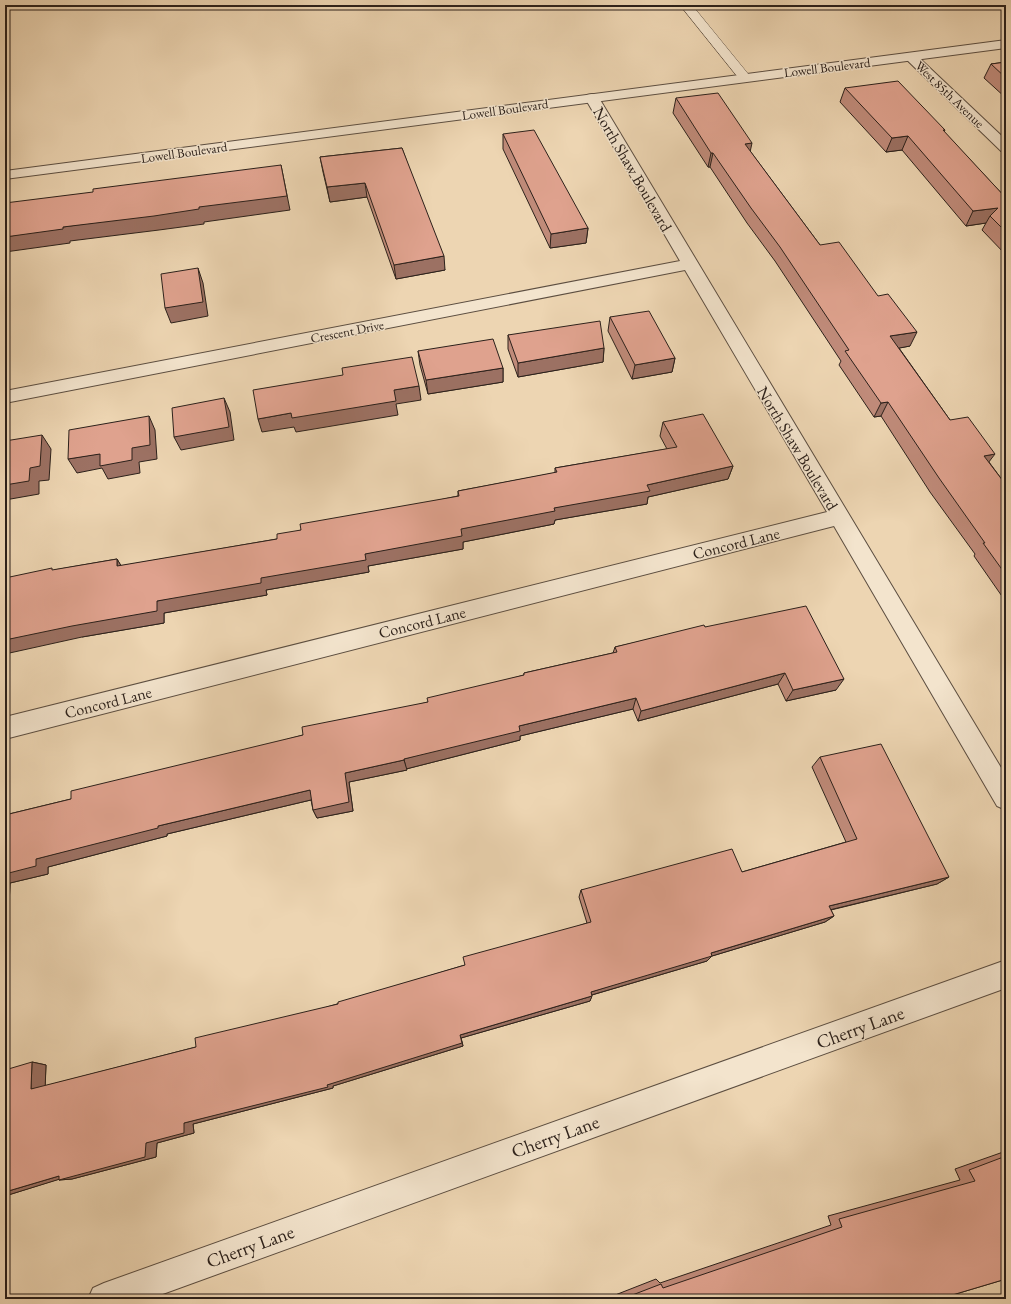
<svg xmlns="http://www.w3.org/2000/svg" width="1011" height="1304" font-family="'EB Garamond',serif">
  <rect width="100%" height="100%" fill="#edd5b2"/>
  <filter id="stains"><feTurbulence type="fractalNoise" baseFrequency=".005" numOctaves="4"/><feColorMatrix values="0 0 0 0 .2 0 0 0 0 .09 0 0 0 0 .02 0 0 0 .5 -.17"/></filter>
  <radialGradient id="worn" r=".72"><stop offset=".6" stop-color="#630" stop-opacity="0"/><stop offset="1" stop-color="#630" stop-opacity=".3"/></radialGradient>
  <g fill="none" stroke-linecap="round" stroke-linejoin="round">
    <g stroke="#5c4e41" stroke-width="1">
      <polygon id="service" points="680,5 692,5 749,75 751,78 749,81 741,81"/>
    </g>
    <g stroke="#5c4e41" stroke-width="2">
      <g id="minor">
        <polygon points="911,53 915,54 1006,140 1006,152 1001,151 907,60 905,57 907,54"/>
        <polygon points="592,94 597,95 599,98 1006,776 1006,810 997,806 834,526 5,739 5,717 827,512 685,270 5,403 5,391 680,261 585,98 587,95"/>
        <polygon points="1006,960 1006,988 149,1299 88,1299 93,1288 104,1283"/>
      </g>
    </g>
    <g stroke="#5c4e41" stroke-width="2">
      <polygon id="tertiary" points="1006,40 1006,48 5,179 5,171"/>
    </g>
    <use href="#service" fill="#f3e4cd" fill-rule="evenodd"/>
    <use href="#minor" fill="#f3e4cd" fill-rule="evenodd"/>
    <use href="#tertiary" fill="#f3e4cd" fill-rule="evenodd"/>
  </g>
  <g fill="#c08b7a" stroke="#2c211b">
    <polygon points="1006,62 1006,98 984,78 991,64"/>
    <polygon points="845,88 945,130 944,132 1006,198 1006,255 982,230 986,223 966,226 902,150 886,152 840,102"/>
    <polygon points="676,98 750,151 820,245 910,346 899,348 950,420 989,462 1006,485 1006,602 974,556 975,554 930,492 881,416 874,417 839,365 841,361 775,261 747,223 710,167 708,167 673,113"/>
    <polygon points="503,134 588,228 586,243 550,248 503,149"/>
    <polygon points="402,148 445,270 396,279 367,197 330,202 323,172 320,157"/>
    <polygon points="610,317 675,358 672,372 632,379 608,331"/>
    <polygon points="508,335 604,348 603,362 518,377 508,349"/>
    <polygon points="418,351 503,368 503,382 428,394 420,365"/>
    <polygon points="663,422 733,466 728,479 648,497 647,504 555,520 554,524 463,542 463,549 368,566 369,572 266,590 267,595 164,613 164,623 82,637 54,570 117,559 121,566 277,539 301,530 458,496 458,491 555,473 555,468 667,449 660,436"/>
    <polygon points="705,627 836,690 786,701 778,684 638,721 633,709 520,736 520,740 406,769 407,770 349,782 353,811 317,818 313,810 311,800 167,834 167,836 48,867 48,874 10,883 9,907 5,908 5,815 71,799 303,735 428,702 524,675 524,673 613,653 615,647"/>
    <polygon points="820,757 949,877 937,884 831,910 834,916 825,922 712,956 707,961 592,995 590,1001 461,1038 463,1046 333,1086 333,1088 193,1124 194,1133 157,1143 156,1157 72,1179 59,1180 59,1179 5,1196 32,1062 46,1065 45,1086 196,1047 465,965 587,923 579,897 581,890 742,872 846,842 812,767"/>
    <polygon points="1006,1151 1006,1279 939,1299 605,1299 656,1279 660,1283 831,1225 828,1216 960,1180 955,1169"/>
  </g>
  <g fill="#9c7163" stroke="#2c211b">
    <polygon points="908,136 902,150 886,152 892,138"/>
    <polygon points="752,143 749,157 745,144"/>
    <polygon points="711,153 713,153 710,167 708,167"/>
    <polygon points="281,165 290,210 204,222 204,224 159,230 70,241 70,243 5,252 5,237 63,227 199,207"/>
    <polygon points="365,183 367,197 330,202 327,187"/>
    <polygon points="998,208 990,216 986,223 966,226 973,211"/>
    <polygon points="588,228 586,243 550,248 551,234"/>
    <polygon points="444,256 445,270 396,279 394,265"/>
    <polygon points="198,268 203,283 208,316 171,323 165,308"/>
    <polygon points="917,332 910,346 884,351 890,336"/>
    <polygon points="604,348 603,362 518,377 518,363"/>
    <polygon points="675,358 672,372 632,379 635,365"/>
    <polygon points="503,368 503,382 428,394 426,380"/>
    <polygon points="419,386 421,400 396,404 398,415 296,432 294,427 262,432 258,419 291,413 394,390"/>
    <polygon points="224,398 230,412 234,440 181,450 174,437"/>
    <polygon points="888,402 881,416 874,417 881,403"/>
    <polygon points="149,416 155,430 157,459 139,462 140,473 108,479 102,468 77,473 68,459 132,448"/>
    <polygon points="42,435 51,449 49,480 39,481 39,494 5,500 5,485"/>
    <polygon points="995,454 985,467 984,456"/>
    <polygon points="733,466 728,479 648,497 647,504 555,520 554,524 463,542 463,549 368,566 369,572 266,590 267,595 164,613 164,623 82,637 5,654 5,640 157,601 365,554 461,529 554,508 647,485"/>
    <polygon points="117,559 125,572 117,566"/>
    <polygon points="785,673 778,684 638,721 641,711"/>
    <polygon points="844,679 836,690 786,701 793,690"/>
    <polygon points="636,698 633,709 520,736 520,740 406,769 404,759 519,726"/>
    <polygon points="404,760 407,770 349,782 353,811 317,818 313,810 345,773"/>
    <polygon points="310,790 315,799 167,834 167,836 48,867 48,874 10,883 9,907 5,908 5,874 36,859 158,826"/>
    <polygon points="949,877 937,884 821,912 829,906"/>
    <polygon points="834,916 825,922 712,956 707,961 588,996 591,992 711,953"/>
    <polygon points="592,996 590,1001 461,1038 463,1046 333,1086 333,1088 193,1124 194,1133 157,1143 156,1157 72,1179 59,1180 146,1143 184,1123 327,1085 460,1035"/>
    <polygon points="32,1062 46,1065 45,1091 31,1089"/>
    <polygon points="73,1175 5,1196 5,1192 59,1176"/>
  </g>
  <g fill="#dfa28e" stroke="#2c211b">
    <polygon points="1006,62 1006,78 991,64"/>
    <polygon points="898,81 945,130 943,130 1006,198 1006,232 990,216 998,208 973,211 908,136 892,138 845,88"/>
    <polygon points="718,93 752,143 745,144 820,245 839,242 878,296 888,294 917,332 890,336 950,420 968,417 995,454 984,456 1006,485 1006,575 983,543 985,543 939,478 888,402 881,403 845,351 849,350 780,247 751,208 713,153 711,153 676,98"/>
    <polygon points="534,130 588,228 551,234 503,134"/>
    <polygon points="402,148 444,256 394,265 365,183 327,187 320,157"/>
    <polygon points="281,165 287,196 199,207 199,209 154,216 63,227 63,229 5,237 5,203 93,192 93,189"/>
    <polygon points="198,268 203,302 165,308 161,274"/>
    <polygon points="649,311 675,358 635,365 610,317"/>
    <polygon points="600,321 604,348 518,363 508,335"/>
    <polygon points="493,339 503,368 426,380 418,351"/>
    <polygon points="412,357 419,386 394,390 396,401 292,418 291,413 258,419 253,390 343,375 342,368"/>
    <polygon points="224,398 229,427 174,437 172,408"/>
    <polygon points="703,414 733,466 647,485 650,491 554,508 555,511 461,529 462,536 365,554 366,560 261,578 261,583 157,601 157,611 72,626 5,640 5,578 52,568 52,570 117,559 117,566 277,539 277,534 301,530 300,524 459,496 458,491 557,472 555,468 677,447 663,422"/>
    <polygon points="149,416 150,445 132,448 132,460 100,466 100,454 68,459 69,430"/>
    <polygon points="42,435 40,466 30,468 29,481 5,485 5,441"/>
    <polygon points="806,606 844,679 793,690 785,673 641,711 636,698 519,726 520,731 404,759 404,760 345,773 349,802 313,810 310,790 158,826 158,828 36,859 36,866 5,874 5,815 71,799 71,791 303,735 302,727 428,702 427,698 524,675 524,673 617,652 615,647 704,625 705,627"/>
    <polygon points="881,744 949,877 829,906 834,916 711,953 712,956 591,992 592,996 460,1035 462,1043 327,1085 328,1087 184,1123 184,1133 146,1143 145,1157 59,1180 59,1176 5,1192 5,1070 32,1062 31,1089 196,1047 195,1038 338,1004 338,1002 465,965 463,957 591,922 581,890 732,849 742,872 857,839 820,757"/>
    <polygon points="1006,1156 1006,1279 939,1299 622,1299 661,1284 663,1288 842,1227 839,1219 975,1181 969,1170"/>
  </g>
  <g text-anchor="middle" stroke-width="3" stroke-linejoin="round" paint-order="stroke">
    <g font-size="13" fill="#2c211b" stroke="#f3e4cd">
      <text transform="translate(827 67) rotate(-7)" y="5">Lowell Boulevard</text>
      <text transform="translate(950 94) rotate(44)" y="5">West 85th Avenue</text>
      <text transform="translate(505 109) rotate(-8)" y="5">Lowell Boulevard</text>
      <text transform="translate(184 152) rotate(-8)" y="5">Lowell Boulevard</text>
      <text transform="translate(347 331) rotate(-11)" y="5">Crescent Drive</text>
    </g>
    <g font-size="16" fill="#2c211b" stroke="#f3e4cd">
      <text transform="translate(633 169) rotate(60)" y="6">North Shaw Boulevard</text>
      <text transform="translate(798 448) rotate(59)" y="6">North Shaw Boulevard</text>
      <text transform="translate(736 543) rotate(-14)" y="6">Concord Lane</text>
      <text transform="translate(422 622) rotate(-14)" y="6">Concord Lane</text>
      <text transform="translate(108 702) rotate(-14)" y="6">Concord Lane</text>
    </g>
    <g font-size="19" fill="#2c211b" stroke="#f3e4cd">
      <text transform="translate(860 1027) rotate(-20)" y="7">Cherry Lane</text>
      <text transform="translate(555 1136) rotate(-20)" y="7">Cherry Lane</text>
      <text transform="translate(250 1246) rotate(-20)" y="7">Cherry Lane</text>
    </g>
  </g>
  <rect width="1011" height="1304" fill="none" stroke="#edd5b2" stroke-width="20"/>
  <rect x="6" y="6" width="999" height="1292" fill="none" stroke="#2c211b" stroke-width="2"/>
  <rect x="10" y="10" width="991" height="1284" fill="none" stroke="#2c211b"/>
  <rect width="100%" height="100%" filter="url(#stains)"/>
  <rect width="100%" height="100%" fill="url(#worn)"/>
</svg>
